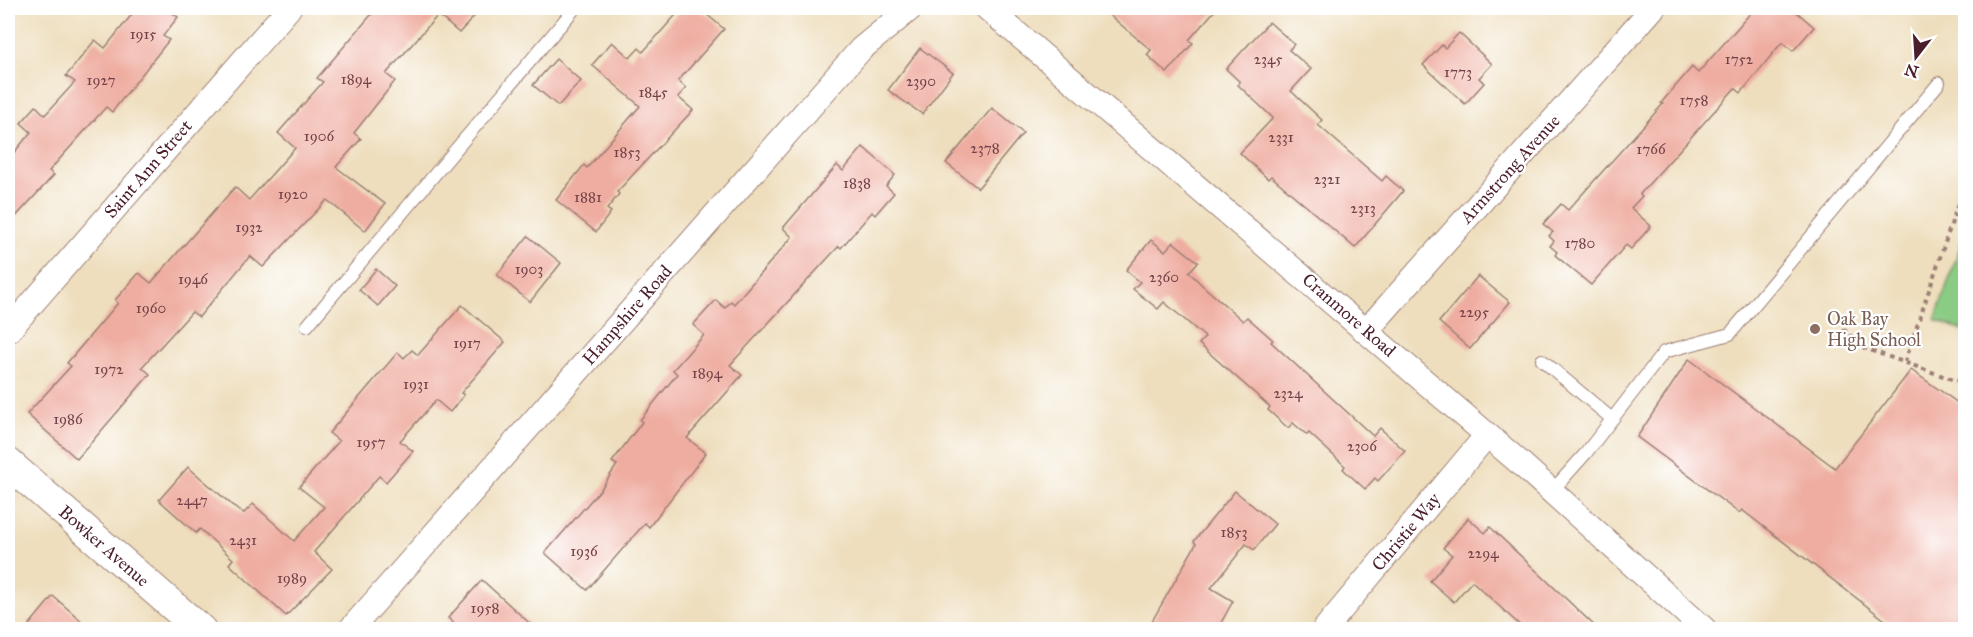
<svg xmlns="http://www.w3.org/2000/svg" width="1973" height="637" font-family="'IM FELL Great Primer',serif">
  <rect width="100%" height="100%" fill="#fff"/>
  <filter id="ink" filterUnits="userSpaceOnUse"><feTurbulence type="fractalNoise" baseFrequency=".0167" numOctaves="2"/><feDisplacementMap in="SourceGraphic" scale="12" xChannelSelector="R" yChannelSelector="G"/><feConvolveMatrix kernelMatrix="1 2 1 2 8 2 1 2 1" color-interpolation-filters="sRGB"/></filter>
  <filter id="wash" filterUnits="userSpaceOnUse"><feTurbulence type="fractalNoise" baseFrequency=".008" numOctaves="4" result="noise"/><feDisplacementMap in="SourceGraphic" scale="24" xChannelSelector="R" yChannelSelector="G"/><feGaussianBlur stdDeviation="1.35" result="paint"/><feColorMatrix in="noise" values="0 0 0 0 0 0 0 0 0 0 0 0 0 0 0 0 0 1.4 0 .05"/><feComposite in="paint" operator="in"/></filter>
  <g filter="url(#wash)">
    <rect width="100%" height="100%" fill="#eedebd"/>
    <polygon fill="#8acc84" stroke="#6a7658" stroke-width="1.5" points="1965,232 1965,331 1935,320"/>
    <g id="blocks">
      <g fill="#efada1">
        <polygon points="137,8 165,8 178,17 163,36 169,40 112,112 106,107 49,171 54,175 8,225 8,160 31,132 21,123 36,106 45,115 75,82 66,76 95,40 105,48"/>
        <polygon points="377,8 482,8 459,33 438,15 386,74 395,81 354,133 361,139 336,167 385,204 365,231 327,200 263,267 250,256 199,317 192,312 142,367 150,374 77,459 27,414 71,366 67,363 118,303 115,300 139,273 151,283 235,187 249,200 295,148 278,133 323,82 317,78"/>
        <polygon points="682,8 699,8 724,29 678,81 686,88 678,97 693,110 617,192 619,194 607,209 611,212 596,232 556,200 584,165 587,168 640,106 592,65 612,42 630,58 639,48 643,52"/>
        <polygon points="1101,8 1217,8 1189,40 1193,43 1167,73 1147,55 1151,50"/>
        <polygon points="1755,8 1792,8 1814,27 1793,51 1782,42 1741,93 1735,88 1640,194 1642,196 1631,208 1651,226 1631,249 1626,245 1591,285 1555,255 1557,252 1550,246 1554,241 1549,236 1553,232 1543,224 1561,204 1568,210 1663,104 1661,103 1692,67 1698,73"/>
        <polygon points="1269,22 1294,44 1289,50 1311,69 1291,91 1322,120 1318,125 1382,181 1386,176 1403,191 1355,248 1271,176 1268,179 1240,153 1273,118 1238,85 1240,82 1226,69"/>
        <polygon points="1459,33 1492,64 1479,78 1484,83 1465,104 1423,65 1442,45 1445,48"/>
        <polygon points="920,48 953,73 922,114 888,90"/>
        <polygon points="556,59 581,81 558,106 533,85"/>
        <polygon points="992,108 1023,133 978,188 946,163"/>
        <polygon points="863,147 895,175 886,186 894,193 875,215 872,212 841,248 839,246 730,365 742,375 687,438 706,453 649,527 645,523 587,590 545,553 601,489 617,465 612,462 642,422 640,420 677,374 673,370 704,335 693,325 716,300 725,308 731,301 734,304 792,237 783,228 837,165 843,171"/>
        <polygon points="528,236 561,263 530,302 497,275"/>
        <polygon points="1151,240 1165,251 1173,242 1198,262 1189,272 1202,285 1243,321 1247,317 1273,340 1271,342 1373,436 1380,428 1405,451 1378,481 1375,478 1365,489 1343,469 1345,466 1309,433 1307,435 1293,423 1288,428 1268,410 1270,407 1199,344 1205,337 1164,302 1158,309 1133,289 1140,282 1126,270"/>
        <polygon points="376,269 395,286 378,306 359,290"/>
        <polygon points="1478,276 1510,302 1470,349 1439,322"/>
        <polygon points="462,305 505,342 461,393 464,395 450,412 436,400 400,441 413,451 386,482 379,476 314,552 332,569 286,616 229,564 233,559 200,529 196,533 159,500 188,467 238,510 244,513 253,504 294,541 324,507 299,487 339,441 329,433 398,352 404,358 412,350 418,355"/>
        <polygon points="1689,359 1835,468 1911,370 1965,408 1965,630 1898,630 1742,510 1739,513 1637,437"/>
        <polygon points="1235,491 1275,524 1254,550 1246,544 1211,588 1233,601 1217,630 1147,630 1196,544 1194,541"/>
        <polygon points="1468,518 1485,533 1490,527 1599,630 1525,630 1472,581 1454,602 1430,581 1452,555 1443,548"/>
        <polygon points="482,580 537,630 461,630 448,618"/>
        <polygon points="53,596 92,630 25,630"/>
      </g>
    </g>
  </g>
  <g filter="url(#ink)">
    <use href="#blocks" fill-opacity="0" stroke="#9c7e74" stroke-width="1.5"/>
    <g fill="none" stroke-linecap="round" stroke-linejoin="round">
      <g stroke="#9c7e74" stroke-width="14">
        <g id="service">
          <polyline points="307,326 575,8"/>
          <polyline points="1542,360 1612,419"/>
          <polyline points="1552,491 1586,453 1664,352 1730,334 1939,83"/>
        </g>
      </g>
      <g stroke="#9c7e74" stroke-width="26">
        <g id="minor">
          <polyline points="987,8 1519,462 1705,630"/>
          <polyline points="1367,330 1653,8"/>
          <polyline points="8,331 289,8"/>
          <polyline points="350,630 861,49 911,8"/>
          <polyline points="1324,630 1487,435"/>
        </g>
      </g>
      <g stroke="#9c7e74" stroke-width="32">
        <polyline id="tertiary" points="8,463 201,630"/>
      </g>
      <g stroke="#9c7e74" stroke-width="4" stroke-dasharray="4.5 4.5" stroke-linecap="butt">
        <polyline points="1843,329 1864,348 1966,384"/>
        <polyline points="1905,362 1966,180"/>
      </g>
      <use href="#service" stroke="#fff" stroke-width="12"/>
      <use href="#minor" stroke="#fff" stroke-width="24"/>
      <use href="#tertiary" stroke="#fff" stroke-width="30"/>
    </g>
  </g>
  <circle fill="#8d6e63" stroke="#fff" stroke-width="2" cx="1815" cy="329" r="6"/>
  <g text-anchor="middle" stroke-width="4.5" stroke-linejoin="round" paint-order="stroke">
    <g font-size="15" fill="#734248">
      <text x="143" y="39">1915</text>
      <text x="1268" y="64">2345</text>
      <text x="1739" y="64">1752</text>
      <text x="1458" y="77">1773</text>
      <text x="356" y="84">1894</text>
      <text x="101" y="85">1927</text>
      <text x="921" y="86">2390</text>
      <text x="653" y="97">1845</text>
      <text x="1694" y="105">1758</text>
      <text x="319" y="141">1906</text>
      <text x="1281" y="142">2331</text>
      <text x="985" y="153">2378</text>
      <text x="1651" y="154">1766</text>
      <text x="627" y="157">1853</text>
      <text x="1327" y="184">2321</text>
      <text x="857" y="188">1838</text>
      <text x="293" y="199">1920</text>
      <text x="588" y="202">1881</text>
      <text x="1363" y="213">2313</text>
      <text x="249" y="232">1932</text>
      <text x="1580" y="248">1780</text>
      <text x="529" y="274">1903</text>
      <text x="1164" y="282">2360</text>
      <text x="193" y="284">1946</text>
      <text x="151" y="313">1960</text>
      <text x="1474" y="317">2295</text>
      <text x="467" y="348">1917</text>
      <text x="109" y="374">1972</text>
      <text x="707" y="378">1894</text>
      <text x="416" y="389">1931</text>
      <text x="1288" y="398">2324</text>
      <text x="68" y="424">1986</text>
      <text x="371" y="447">1957</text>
      <text x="1362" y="451">2306</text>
      <text x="192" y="505">2447</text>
      <text x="1234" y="537">1853</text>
      <text x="243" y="545">2431</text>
      <text x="584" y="556">1936</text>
      <text x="1483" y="558">2294</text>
      <text x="292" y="583">1989</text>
      <text x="485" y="613">1958</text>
    </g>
    <g font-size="18" fill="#4a1f2b" stroke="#fff">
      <text transform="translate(148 169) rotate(-49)" y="6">Saint Ann Street</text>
      <text transform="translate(1510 169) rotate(-48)" y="6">Armstrong Avenue</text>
      <text transform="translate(627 315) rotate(-49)" y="6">Hampshire Road</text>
      <text transform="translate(1349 315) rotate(41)" y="6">Cranmore Road</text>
      <text transform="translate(1406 532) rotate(-50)" y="6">Christie Way</text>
      <text transform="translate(104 546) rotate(41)" y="6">Bowker Avenue</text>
    </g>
    <g font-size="18" fill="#785e54" stroke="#fff" text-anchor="start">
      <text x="1827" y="325">Oak Bay<tspan x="1827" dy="21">High School</tspan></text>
    </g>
  </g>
  <rect width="1973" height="637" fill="none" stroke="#fff" stroke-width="30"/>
  <g transform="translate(1916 57) rotate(197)" stroke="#ffffff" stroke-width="4.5" paint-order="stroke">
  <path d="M0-4.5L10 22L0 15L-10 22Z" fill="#4a1f2b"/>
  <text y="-9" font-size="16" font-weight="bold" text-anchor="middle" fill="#4a1f2b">N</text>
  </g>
</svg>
